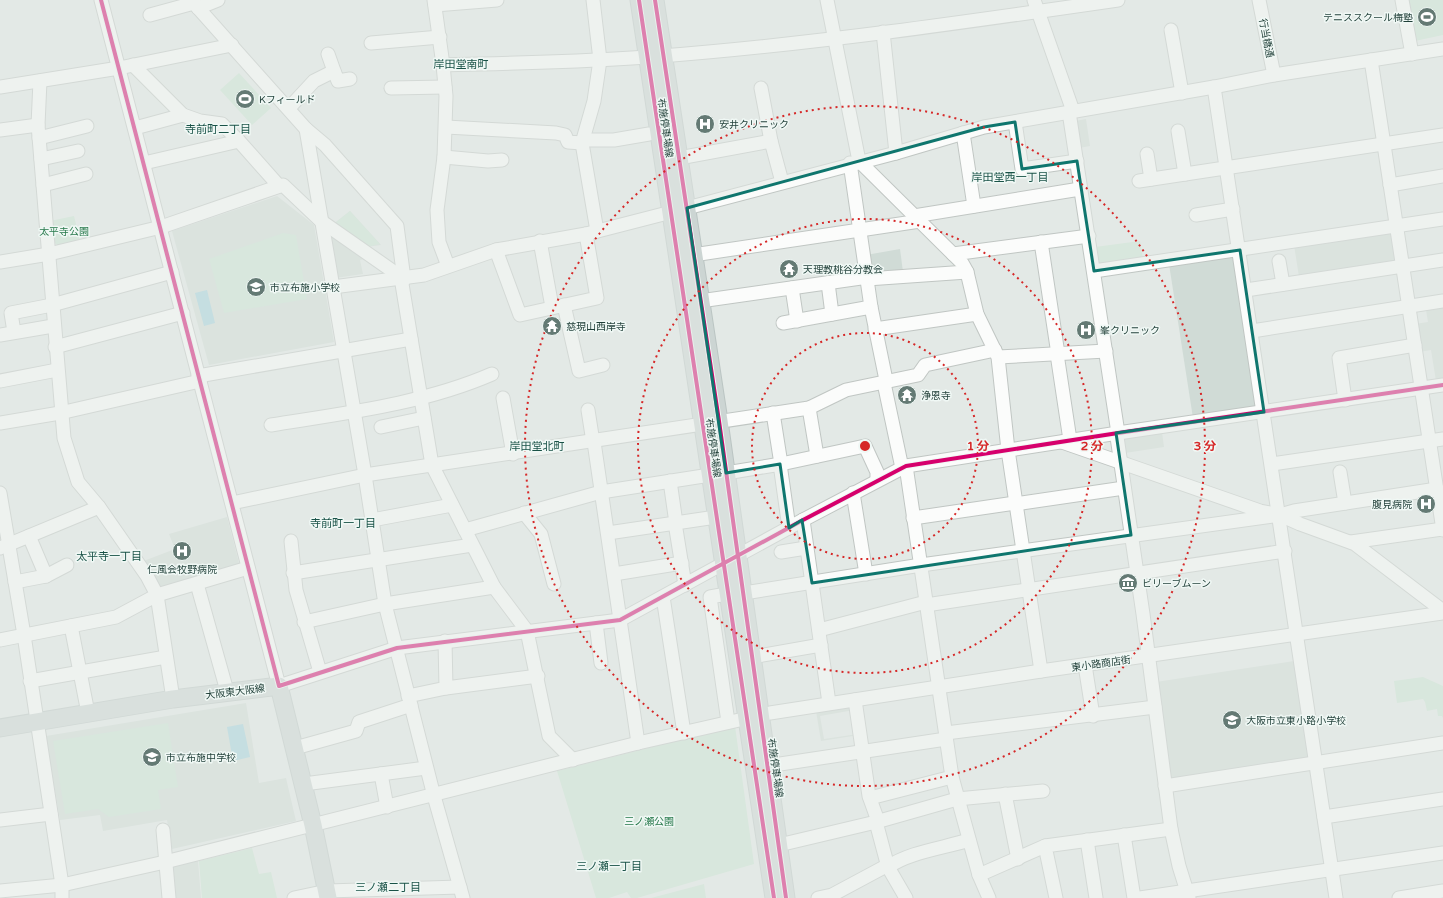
<svg xmlns="http://www.w3.org/2000/svg" width="1443" height="898" font-family="'Varela Round','Noto Sans JP',sans-serif">
  <rect width="100%" height="100%" fill="#e3e9e6"/>
  <g fill="#d0dbd6" fill-rule="evenodd">
    <polygon points="1086,119 1090,146 1079,148 1075,121"/>
    <polygon points="277,196 314,225 334,342 209,365 172,231"/>
    <polygon points="350,211 381,245 366,247 368,258 360,260 363,274 335,278 327,229"/>
    <polygon points="1394,230 1399,262 1299,277 1294,245"/>
    <polygon points="900,249 903,272 870,275 866,255"/>
    <polygon points="1236,254 1260,407 1193,418 1169,264"/>
    <polygon points="1443,307 1443,380 1436,381 1431,350 1419,352 1415,324 1428,322 1426,310"/>
    <polygon points="1162,432 1164,447 1125,453 1122,437"/>
    <polygon points="227,517 240,567 159,591 141,562 175,549 169,534"/>
    <polygon points="1294,661 1309,759 1170,780 1156,682"/>
    <polygon points="246,703 259,783 286,778 296,821 172,849 167,820 103,831 100,815 60,820 46,736"/>
    <path d="M 855,705 L 859,735 L 821,741 L 816,711 ZM 854,710 L 858,734 L 824,739 L 820,716 Z"/>
    <polygon points="198,861 201,898 171,898 171,865"/>
  </g>
  <g fill="#cae4d3">
    <polygon points="1407,0 1443,0 1443,35 1415,41"/>
    <polygon points="239,73 271,108 252,125 220,90"/>
    <polygon points="350,211 380,244 366,247 330,227"/>
    <polygon points="74,216 80,240 59,246 52,241 50,221"/>
    <polygon points="283,233 296,235 307,299 224,313 209,259"/>
    <polygon points="1140,241 1143,259 1098,266 1095,247"/>
    <polygon points="1423,677 1443,686 1443,718 1442,716 1438,716 1437,709 1427,711 1425,702 1423,699 1397,703 1394,681"/>
    <polygon points="168,723 178,787 158,790 161,809 109,817 98,809 65,814 53,741"/>
    <polygon points="735,726 754,864 637,898 631,898 627,892 609,898 596,898 557,771"/>
    <polygon points="252,848 259,874 271,872 277,898 202,898 199,861"/>
    <polygon points="704,884 706,898 651,898"/>
  </g>
  <g fill="#9fd0db">
    <polygon points="207,290 215,323 204,326 195,293"/>
    <polygon points="243,724 250,757 233,761 227,727"/>
  </g>
  <g fill="none" stroke-linecap="round" stroke-linejoin="round">
    <g stroke="#c0c6c3" stroke-width="15">
      <g id="minor">
        <polyline points="101,0 279,686 397,648 620,620 803,520 906,466 1118,433 1443,385"/>
        <polyline points="191,0 306,129 325,145 397,226 404,279 402,284 432,465 494,587 527,631 549,736 573,760"/>
        <polyline points="434,0 443,65 446,96 444,157 437,210 439,242 448,266"/>
        <polyline points="593,0 600,60 594,101 582,143 597,231"/>
        <polyline points="827,0 859,161 962,263 967,272 977,314 998,357 1008,450 1041,671"/>
        <polyline points="1034,0 1073,111"/>
        <polyline points="1259,0 1274,75"/>
        <polyline points="1402,0 1412,54"/>
        <polyline points="435,5 497,0"/>
        <polyline points="198,8 218,0"/>
        <polyline points="150,15 194,3"/>
        <polyline points="1171,30 1182,93"/>
        <polyline points="883,32 896,153"/>
        <polyline points="371,43 440,37"/>
        <polyline points="1371,60 1443,530"/>
        <polyline points="133,65 183,115 200,121 222,124 239,141"/>
        <path d="M 443,65 C 516,63 589,62 661,56 C 814,44 966,22 1118,0"/>
        <polyline points="334,71 338,81 350,79"/>
        <polyline points="40,81 38,125 64,438 78,482 99,507 147,576 157,595 173,699"/>
        <polyline points="0,87 119,68 232,45"/>
        <polyline points="1214,87 1336,898"/>
        <polyline points="391,88 445,87"/>
        <polyline points="761,88 771,141 782,182"/>
        <polyline points="289,108 314,81 334,71 328,54"/>
        <polyline points="1069,112 1118,433 1117,437 1143,614 1171,829 1179,866 1189,898"/>
        <polyline points="1015,122 1022,169 1077,161"/>
        <polyline points="446,127 556,133 565,135 568,142 582,143"/>
        <polyline points="135,128 183,115"/>
        <polyline points="306,129 365,475 385,604 434,796 463,898"/>
        <polyline points="0,130 38,125"/>
        <polyline points="1178,131 1185,174"/>
        <polyline points="963,133 974,206"/>
        <polyline points="39,138 87,126"/>
        <polyline points="585,140 614,140 649,134"/>
        <polyline points="1147,154 1151,179"/>
        <polyline points="444,157 488,161 502,160"/>
        <polyline points="679,158 771,141"/>
        <polyline points="41,159 78,151"/>
        <polyline points="144,163 239,141 279,186"/>
        <polyline points="850,163 871,307 886,380 884,383 902,468"/>
        <polyline points="1139,181 1443,135"/>
        <polyline points="43,185 86,174"/>
        <polyline points="1390,185 1443,176"/>
        <polyline points="1196,215 1233,209"/>
        <polyline points="914,216 1080,189"/>
        <polyline points="540,241 552,307"/>
        <polyline points="1041,242 1058,354"/>
        <polyline points="496,250 520,315 597,298 586,234"/>
        <polyline points="953,254 1089,236"/>
        <polyline points="693,255 920,221"/>
        <polyline points="1279,261 1283,284"/>
        <polyline points="0,262 49,254 161,227 283,185 321,221 404,279"/>
        <polyline points="1094,271 1443,219"/>
        <polyline points="867,279 967,272"/>
        <polyline points="828,283 832,314"/>
        <polyline points="333,287 424,275 496,250 586,234 687,208 896,153 984,127 1214,87 1274,75 1443,49"/>
        <polyline points="792,288 797,321"/>
        <polyline points="1246,290 1443,260"/>
        <polyline points="700,301 868,277"/>
        <polyline points="564,305 579,371 603,365"/>
        <polyline points="783,323 871,307"/>
        <polyline points="875,329 977,314"/>
        <polyline points="1252,331 1443,301"/>
        <polyline points="14,332 11,313 52,305 172,272"/>
        <polyline points="0,335 53,326"/>
        <polyline points="55,347 183,313"/>
        <polyline points="1057,354 1070,440"/>
        <polyline points="998,357 1106,351"/>
        <polyline points="198,376 411,339"/>
        <polyline points="0,381 57,370"/>
        <polyline points="503,398 513,454"/>
        <polyline points="1345,400 1339,358 1415,345"/>
        <polyline points="809,408 817,456"/>
        <polyline points="588,410 593,442"/>
        <polyline points="773,413 781,464"/>
        <polyline points="0,423 60,413 200,381"/>
        <path d="M 271,425 C 345,413 423,404 492,374"/>
        <polyline points="381,427 424,418"/>
        <polyline points="594,442 638,743"/>
        <polyline points="1062,442 1260,511 1280,515 1300,524 1355,544 1443,611"/>
        <polyline points="780,464 789,528"/>
        <polyline points="1272,464 1443,439"/>
        <polyline points="906,466 952,777 979,875 989,898"/>
        <polyline points="1340,472 1345,503"/>
        <polyline points="726,473 781,464 865,446 877,472 877,479"/>
        <polyline points="670,481 676,523"/>
        <polyline points="0,493 24,635 62,885 62,898"/>
        <polyline points="853,493 866,574"/>
        <polyline points="232,503 365,475 809,408 846,390 918,375 925,365 995,350"/>
        <polyline points="1015,504 1124,488"/>
        <polyline points="524,513 541,534 554,584"/>
        <polyline points="913,518 1015,503"/>
        <polyline points="372,520 452,505"/>
        <polyline points="803,520 829,703"/>
        <polyline points="675,523 685,585"/>
        <polyline points="465,530 601,492 710,475"/>
        <polyline points="608,533 716,517"/>
        <polyline points="29,536 46,576"/>
        <polyline points="291,541 296,590 320,672"/>
        <polyline points="1351,542 1443,529"/>
        <polyline points="0,548 99,507"/>
        <polyline points="781,552 806,548"/>
        <polyline points="293,573 472,545"/>
        <polyline points="614,574 682,563"/>
        <polyline points="15,582 46,576 67,565"/>
        <polyline points="197,584 227,691"/>
        <polyline points="744,593 921,565 1280,515 1294,511 1437,489"/>
        <polyline points="721,595 710,597 728,722"/>
        <polyline points="663,597 684,733"/>
        <polyline points="926,605 1285,551"/>
        <polyline points="304,622 385,604 494,587"/>
        <polyline points="596,623 601,663"/>
        <polyline points="71,626 88,713"/>
        <polyline points="819,630 926,602"/>
        <polyline points="0,640 116,617 157,595 248,568"/>
        <polyline points="752,657 821,645"/>
        <polyline points="1085,665 1093,716"/>
        <polyline points="30,681 166,657"/>
        <polyline points="446,688 538,676"/>
        <polyline points="408,696 446,688 445,641"/>
        <polyline points="855,700 869,796 878,821"/>
        <polyline points="946,733 1155,707"/>
        <polyline points="295,748 356,731 359,722 411,705"/>
        <polyline points="767,766 946,739"/>
        <polyline points="381,774 387,807"/>
        <polyline points="304,784 426,768"/>
        <polyline points="1165,786 1443,743"/>
        <polyline points="1005,794 1018,859"/>
        <polyline points="870,798 952,777"/>
        <polyline points="1324,817 1443,799"/>
        <polyline points="0,820 51,814"/>
        <polyline points="876,822 888,867 906,898"/>
        <polyline points="163,830 169,898"/>
        <polyline points="1124,835 1134,898"/>
        <polyline points="1087,840 1096,898"/>
        <polyline points="779,845 876,822 957,799 1043,791"/>
        <path d="M 888,867 C 909,852 944,848 969,840"/>
        <polyline points="979,875 1045,846"/>
        <polyline points="0,891 62,885 165,862 638,743 770,713 1041,671 1443,613"/>
        <polyline points="294,898 327,891 460,887"/>
        <polyline points="818,898 832,895 888,865"/>
        <polyline points="1056,898 1045,846 1171,829"/>
        <polyline points="1140,898 1443,853"/>
        <polyline points="1399,898 1443,891"/>
      </g>
    </g>
    <g stroke="#bbc5c3" stroke-width="19">
      <g id="major">
        <polyline points="639,0 774,898"/>
        <polyline points="655,0 719,421 786,898"/>
        <polyline points="0,728 173,699 279,686 313,825 328,898"/>
      </g>
    </g>
    <use href="#minor" stroke="#fbfcfb" stroke-width="13"/>
    <use href="#major" stroke="#ccd5d3" stroke-width="17"/>
    <g stroke="#f0f8f5" stroke-width="6">
      <g id="cycleway">
        <polyline points="101,0 279,686 397,648 620,620 803,520 906,466 1118,433 1443,385"/>
        <polyline points="639,0 774,898"/>
        <polyline points="655,0 719,421 786,898"/>
      </g>
    </g>
    <use href="#cycleway" stroke="#d6006c" stroke-width="4"/>
  </g>
  <path d="M0 0H1443V898H0ZM 1015,122 L 1022,169 L 1077,161 L 1094,271 L 1240,250 L 1264,412 L 1116,433 L 1131,535 L 812,583 L 802,520 L 789,528 L 780,464 L 726,473 L 687,208 L 984,127 Z" fill="#e3e9e6" fill-opacity=".55" fill-rule="evenodd"/>
  <path fill="none" stroke="#0f766e" stroke-width="3" stroke-linejoin="round" d="M 1015,122 L 1022,169 L 1077,161 L 1094,271 L 1240,250 L 1264,412 L 1116,433 L 1131,535 L 812,583 L 802,520 L 789,528 L 780,464 L 726,473 L 687,208 L 984,127 Z"/>
  <g fill="none" stroke="#d62828" stroke-width="2" stroke-dasharray="2 4">
    <circle cx="865" cy="446" r="113"/>
    <circle cx="865" cy="446" r="227"/>
    <circle cx="865" cy="446" r="340"/>
  </g>
  <defs>
    <g id="stadium-disc" transform="scale(1)"><circle r="9.5" fill="#647a74" stroke="#f0f8f5"/><path d="M0-5a6.5 5 0 1 0 0 10a6.5 5 0 1 0 0-10ZM-3.5-1.8h7v3.6h-7Z" fill="#fff"/></g>
    <g id="hospital-disc" transform="scale(1)"><circle r="9.5" fill="#647a74" stroke="#f0f8f5"/><path d="M-5-5h3v3.5h4V-5h3V5h-3V1.5h-4V5h-3Z" fill="#fff"/></g>
    <g id="temple-disc" transform="scale(1)"><circle r="9.5" fill="#647a74" stroke="#f0f8f5"/><path d="M0-6L5-2H3V0L6.5 2.5H4V6H1.5V3h-3V6H-4V2.5H-6.5L-3 0V-2H-5Z" fill="#fff"/></g>
    <g id="school-disc" transform="scale(1)"><circle r="9.5" fill="#647a74" stroke="#f0f8f5"/><path d="M0-5L7-2L0 1L-7-2ZM-4 1L0 2.5L4 1V4Q0 6-4 4Z" fill="#fff"/></g>
    <g id="museum-disc" transform="scale(1)"><circle r="9.5" fill="#647a74" stroke="#f0f8f5"/><path d="M0-6L6-3V-2H-6V-3ZM-5-1h2V3h-2ZM-1-1h2V3h-2ZM3-1h2V3H3ZM-6 4H6V6H-6Z" fill="#fff"/></g>
  </defs>
  <g fill-rule="evenodd">
    <use href="#stadium-disc" x="1427" y="17"/>
    <use href="#stadium-disc" x="245" y="99"/>
    <use href="#hospital-disc" x="705" y="124"/>
    <use href="#temple-disc" x="789" y="269"/>
    <use href="#school-disc" x="256" y="287"/>
    <use href="#temple-disc" x="552" y="326"/>
    <use href="#hospital-disc" x="1086" y="330"/>
    <use href="#temple-disc" x="907" y="395"/>
    <use href="#hospital-disc" x="1426" y="504"/>
    <use href="#hospital-disc" x="182" y="551"/>
    <use href="#museum-disc" x="1128" y="583"/>
    <use href="#school-disc" x="1232" y="720"/>
    <use href="#school-disc" x="152" y="757"/>
  </g>
  <g text-anchor="middle" stroke-width="3" stroke-linejoin="round" paint-order="stroke">
    <g font-size="10" fill="#1f3e37" stroke="#f0f8f5" text-anchor="start">
      <text x="1413" y="21" text-anchor="end">テニススクール梅塾</text>
      <text x="259" y="103">Kフィールド</text>
      <text x="719" y="128">安井クリニック</text>
      <text x="803" y="273">天理教桃谷分教会</text>
      <text x="270" y="291">市立布施小学校</text>
      <text x="566" y="330">慈現山西岸寺</text>
      <text x="1100" y="334">峯クリニック</text>
      <text x="921" y="399">浄恩寺</text>
      <text x="1412" y="508" text-anchor="end">腹見病院</text>
      <text x="182" y="573" text-anchor="middle">仁風会牧野病院</text>
      <text x="1142" y="587">ビリーブムーン</text>
      <text x="1246" y="724">大阪市立東小路小学校</text>
      <text x="166" y="761">市立布施中学校</text>
    </g>
    <g font-size="10" fill="#1f3e37" stroke="#f0f8f5">
      <text transform="translate(1267 38) rotate(79)" y="4">行当橋通</text>
      <text transform="translate(666 128) rotate(82)" y="4">布施停車場線</text>
      <text transform="translate(714 448) rotate(82)" y="4">布施停車場線</text>
      <text transform="translate(1101 663) rotate(-8)" y="4">東小路商店街</text>
      <text transform="translate(235 691) rotate(-7)" y="4">大阪東大阪線</text>
      <text transform="translate(776 768) rotate(82)" y="4">布施停車場線</text>
    </g>
    <g font-size="10" fill="#26784a" stroke="#f0f8f5">
      <text x="64" y="235">太平寺公園</text>
      <text x="649" y="825">三ノ瀬公園</text>
    </g>
    <g font-size="11" fill="#195247" stroke="#f0f8f5">
      <text x="461" y="68">岸田堂南町</text>
      <text x="218" y="133">寺前町二丁目</text>
      <text x="1010" y="181">岸田堂西一丁目</text>
      <text x="537" y="450">岸田堂北町</text>
      <text x="343" y="527">寺前町一丁目</text>
      <text x="109" y="560">太平寺一丁目</text>
      <text x="609" y="870">三ノ瀬一丁目</text>
      <text x="388" y="891">三ノ瀬二丁目</text>
    </g>
  </g>
  <circle cx="865" cy="446" r="6" fill="#d62828" stroke="#f0f8f5" stroke-width="2"/>
  <g font-size="12" text-anchor="middle" font-weight="bold" fill="#d62828" stroke="#f0f8f5" stroke-width="3" stroke-linejoin="round" paint-order="stroke">
    <text x="978" y="450">1 分</text>
    <text x="1092" y="450">2 分</text>
    <text x="1205" y="450">3 分</text>
  </g>
</svg>
